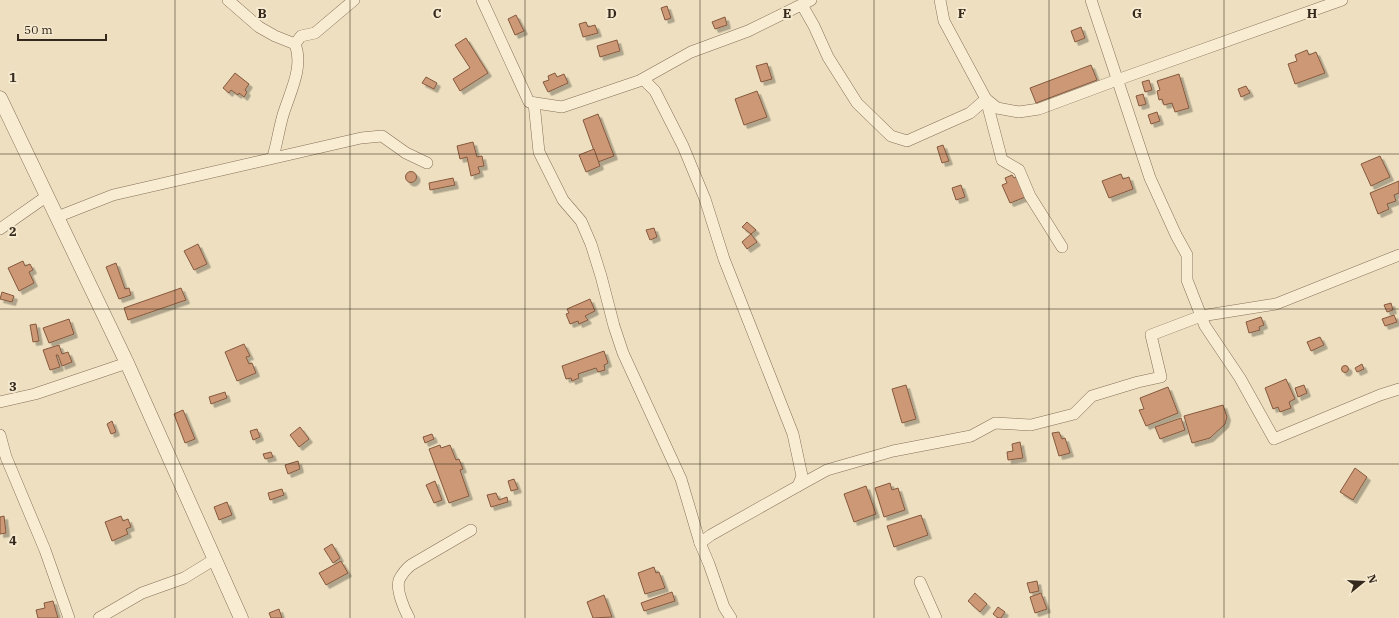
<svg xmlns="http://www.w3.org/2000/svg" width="1399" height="618" font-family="'IBM Plex Serif',serif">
  <defs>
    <filter id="shadow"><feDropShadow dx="3.5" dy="3.5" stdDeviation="0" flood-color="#0004"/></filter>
  </defs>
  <rect width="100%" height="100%" fill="#eddfbf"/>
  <g fill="#cc9875" stroke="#85593e" filter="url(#shadow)">
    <polygon points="667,6 671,18 665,20 661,8"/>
    <polygon points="516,15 524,31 515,35 508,19"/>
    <polygon points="725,17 727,25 715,29 712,22"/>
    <polygon points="586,22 588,27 595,25 598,33 583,37 579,24"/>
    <polygon points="1081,27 1085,38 1075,42 1071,31"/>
    <polygon points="466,38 488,73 460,91 453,79 470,68 455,45"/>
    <polygon points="617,40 620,51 600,57 597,46"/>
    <polygon points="1307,50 1309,55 1316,52 1325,73 1295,84 1288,64 1297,61 1295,55"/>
    <polygon points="767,63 772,79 761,82 756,66"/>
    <polygon points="1091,65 1097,80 1036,103 1030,88"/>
    <polygon points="235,73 249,84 245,90 247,92 244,97 239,93 238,95 231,90 229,93 223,88"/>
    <polygon points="555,73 557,77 564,74 568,83 548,92 543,82 549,80 548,76"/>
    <polygon points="1179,74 1189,108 1175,112 1172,103 1164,105 1162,99 1159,100 1157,91 1160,90 1157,81"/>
    <polygon points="426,77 437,83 434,89 422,83"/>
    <polygon points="1149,80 1152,90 1145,92 1142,82"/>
    <polygon points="1246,86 1250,93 1241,97 1238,89"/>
    <polygon points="757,91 767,117 744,125 735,99"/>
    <polygon points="1143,94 1146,104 1139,106 1136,96"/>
    <polygon points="1157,112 1160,121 1151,124 1148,115"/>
    <polygon points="598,114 614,156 598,162 583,120"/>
    <polygon points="473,142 477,157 482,156 484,166 478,167 480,173 471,176 467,157 460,159 457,146"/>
    <polygon points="943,145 949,161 942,163 937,147"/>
    <polygon points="594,149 600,166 586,172 579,155"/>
    <polygon points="1380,156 1390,177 1371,186 1361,164"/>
    <circle cx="411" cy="177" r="5.5"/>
    <polygon points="1121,174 1123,179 1129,177 1133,189 1109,198 1102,181"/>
    <polygon points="1012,175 1014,178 1019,176 1028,196 1010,203 1002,185 1007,183 1005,178"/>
    <polygon points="453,178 455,185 430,190 429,183"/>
    <polygon points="1399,181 1399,193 1394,195 1396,201 1387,204 1389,209 1378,214 1370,193"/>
    <polygon points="961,185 965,197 956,200 952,188"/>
    <polygon points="747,222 756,230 751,234 742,227"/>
    <polygon points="654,228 657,237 650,240 646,230"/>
    <polygon points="751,234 757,242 747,249 742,242"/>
    <polygon points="198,244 207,264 194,270 184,251"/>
    <polygon points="23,261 25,266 30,264 33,270 29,272 34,283 19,291 8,268"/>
    <polygon points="116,263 125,289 129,288 131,295 119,299 106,267"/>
    <polygon points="181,288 186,300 128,320 124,308"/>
    <polygon points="2,292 14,296 12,302 0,299"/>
    <polygon points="590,299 595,311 585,316 588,320 579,324 578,321 570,324 566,314 569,313 567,309"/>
    <polygon points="1391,303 1393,310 1387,312 1384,305"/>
    <polygon points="1394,315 1397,322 1385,326 1382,319"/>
    <polygon points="1261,317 1264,325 1259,327 1260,330 1249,333 1246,322"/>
    <polygon points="69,319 74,334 49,343 43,328"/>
    <polygon points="36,324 39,341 33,342 30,325"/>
    <polygon points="1320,337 1324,345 1311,351 1307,342"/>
    <polygon points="244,344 250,356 246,357 249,364 252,363 256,373 237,381 225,352"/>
    <polygon points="59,345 62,354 68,352 72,362 62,366 58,355 56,355 60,367 50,370 43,350"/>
    <polygon points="604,351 608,363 604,365 605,370 598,372 596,368 578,374 579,378 572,381 571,378 566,379 562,366"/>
    <polygon points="1362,364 1364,369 1357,372 1355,368"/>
    <circle cx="1345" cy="369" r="3.5"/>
    <polygon points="1286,379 1295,399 1289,402 1291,408 1280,412 1278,407 1273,409 1265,388"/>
    <polygon points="906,385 916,419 902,423 892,389"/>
    <polygon points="1304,385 1307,393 1298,397 1295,388"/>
    <polygon points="1168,387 1178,413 1146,426 1139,410 1144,409 1140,398"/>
    <polygon points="225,392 227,398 211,404 209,397"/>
    <polygon points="1223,405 1227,417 1225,424 1210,438 1192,443 1184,416"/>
    <polygon points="183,410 195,439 185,443 174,414"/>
    <polygon points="1181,418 1185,430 1160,439 1155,427"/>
    <polygon points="112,421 116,432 111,434 107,424"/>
    <polygon points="300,427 309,439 299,447 290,435"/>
    <polygon points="257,429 260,437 253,440 250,431"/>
    <polygon points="1059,432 1062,439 1065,438 1070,453 1059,456 1052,433"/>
    <polygon points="432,434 434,439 425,443 423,437"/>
    <polygon points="1020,442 1023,458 1008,460 1007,452 1013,451 1012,444"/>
    <polygon points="440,445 441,448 450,445 456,460 459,459 463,469 460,470 469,496 449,503 429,449"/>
    <polygon points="271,452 273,457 265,459 263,454"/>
    <polygon points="298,461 300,469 288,474 285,465"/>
    <polygon points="1355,468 1367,477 1353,500 1340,492"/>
    <polygon points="514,479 518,489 511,491 508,481"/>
    <polygon points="435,481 442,500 434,503 426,485"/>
    <polygon points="890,483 892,490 898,488 905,510 884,517 875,488"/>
    <polygon points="866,486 876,514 854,522 844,494"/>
    <polygon points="282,489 284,495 270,500 268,493"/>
    <polygon points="496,493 499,500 507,497 508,502 491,507 487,495"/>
    <polygon points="227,502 232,515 219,520 214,507"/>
    <polygon points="921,515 928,535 894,547 887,526"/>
    <polygon points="4,516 6,533 0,534 0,517"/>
    <polygon points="121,516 123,521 128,519 131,527 126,529 128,534 112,541 105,522"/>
    <polygon points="332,544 340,558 333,563 324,549"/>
    <polygon points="341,561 348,573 326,585 319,573"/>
    <polygon points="654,567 656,573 659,572 665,588 645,594 638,573"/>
    <polygon points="1037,581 1039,591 1030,593 1027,583"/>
    <polygon points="672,592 675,601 644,611 641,603"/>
    <polygon points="975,593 987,604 980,612 968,601"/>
    <polygon points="1041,593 1047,609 1035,613 1030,597"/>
    <polygon points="604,595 612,617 593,618 587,602"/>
    <polygon points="53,601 58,618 38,618 36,610 45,608 44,603"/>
    <polygon points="998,607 1005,612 1001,618 998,618 993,614"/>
    <polygon points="279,609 282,618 271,618 269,613"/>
  </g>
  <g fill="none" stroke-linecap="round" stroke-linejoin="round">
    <g stroke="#866f58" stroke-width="12">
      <g id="minor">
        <polyline points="228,0 259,27 275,36 295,44"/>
        <polyline points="482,0 529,102 562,107 639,81 691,52 748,31 811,0"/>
        <polyline points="940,0 944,21 986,99 1002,160 1019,170 1030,196 1062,247"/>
        <polyline points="1091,0 1150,178 1176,235 1187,255 1187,280 1205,326 1240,378 1274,439 1380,395 1399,389"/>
        <polyline points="802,5 814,26 828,57 857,103 891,136 907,141 970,113 986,99 997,108 1019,112 1039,109 1117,80 1342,0"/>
        <polyline points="643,79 655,91 683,146 705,199 724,259 793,434 802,476 798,486 711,535 700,543"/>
        <polyline points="534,103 539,152 563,200 581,221 591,244 601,276 614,326 623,353 681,479 700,543 709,564 724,607 731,618"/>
        <path d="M 273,157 C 277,143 279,129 283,115 C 290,92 304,67 295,44 L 301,36 L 315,33 L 354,0"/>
        <polyline points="57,217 113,195 361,138 382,136 406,153 427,163"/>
        <polyline points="0,229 47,196"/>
        <polyline points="0,402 35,394 127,363"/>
        <polyline points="0,435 6,457 45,550 69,618"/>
        <polyline points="798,486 827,470 893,451 971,436 995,423 1031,425 1074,414 1092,396 1138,382 1161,377 1151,335 1201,316 1276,304 1399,255"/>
        <polyline points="920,582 936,618"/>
        <polyline points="99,618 142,593 184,578 215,559"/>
        <path d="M 409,618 C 404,609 396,590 399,580 C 402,574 406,569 411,565 L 471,530"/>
      </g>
    </g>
    <g stroke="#866f58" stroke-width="15">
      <polyline id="tertiary" points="0,98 127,363 241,618"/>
    </g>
    <use href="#minor" stroke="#f8ecd2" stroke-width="11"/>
    <use href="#tertiary" stroke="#f8ecd2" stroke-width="14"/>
  </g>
  <path fill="none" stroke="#35281c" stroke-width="1" stroke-opacity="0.55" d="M 175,0 L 175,618M 350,0 L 350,618M 525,0 L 525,618M 700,0 L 700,618M 874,0 L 874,618M 1049,0 L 1049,618M 1224,0 L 1224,618M 0,154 L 1399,154M 0,309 L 1399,309M 0,464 L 1399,464"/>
  <g font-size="13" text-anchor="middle" font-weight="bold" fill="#35281c" stroke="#f5e9cf" stroke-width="4" stroke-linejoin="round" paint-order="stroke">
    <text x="262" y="18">B</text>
    <text x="437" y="18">C</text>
    <text x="612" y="18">D</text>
    <text x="787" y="18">E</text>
    <text x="962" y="18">F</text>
    <text x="1137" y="18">G</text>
    <text x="1312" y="18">H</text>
    <text x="13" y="82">1</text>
    <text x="13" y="236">2</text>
    <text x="13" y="391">3</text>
    <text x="13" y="545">4</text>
  </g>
  <g transform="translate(1363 582) rotate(72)" stroke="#f5e9cf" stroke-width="3" paint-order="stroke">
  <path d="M0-3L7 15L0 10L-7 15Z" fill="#35281c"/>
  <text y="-6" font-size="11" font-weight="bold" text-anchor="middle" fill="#35281c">N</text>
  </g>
  <path d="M18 34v6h88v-6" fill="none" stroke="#35281c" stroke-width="2"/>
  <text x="24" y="34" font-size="12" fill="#35281c" stroke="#f5e9cf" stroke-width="3" paint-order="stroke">50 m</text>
</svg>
